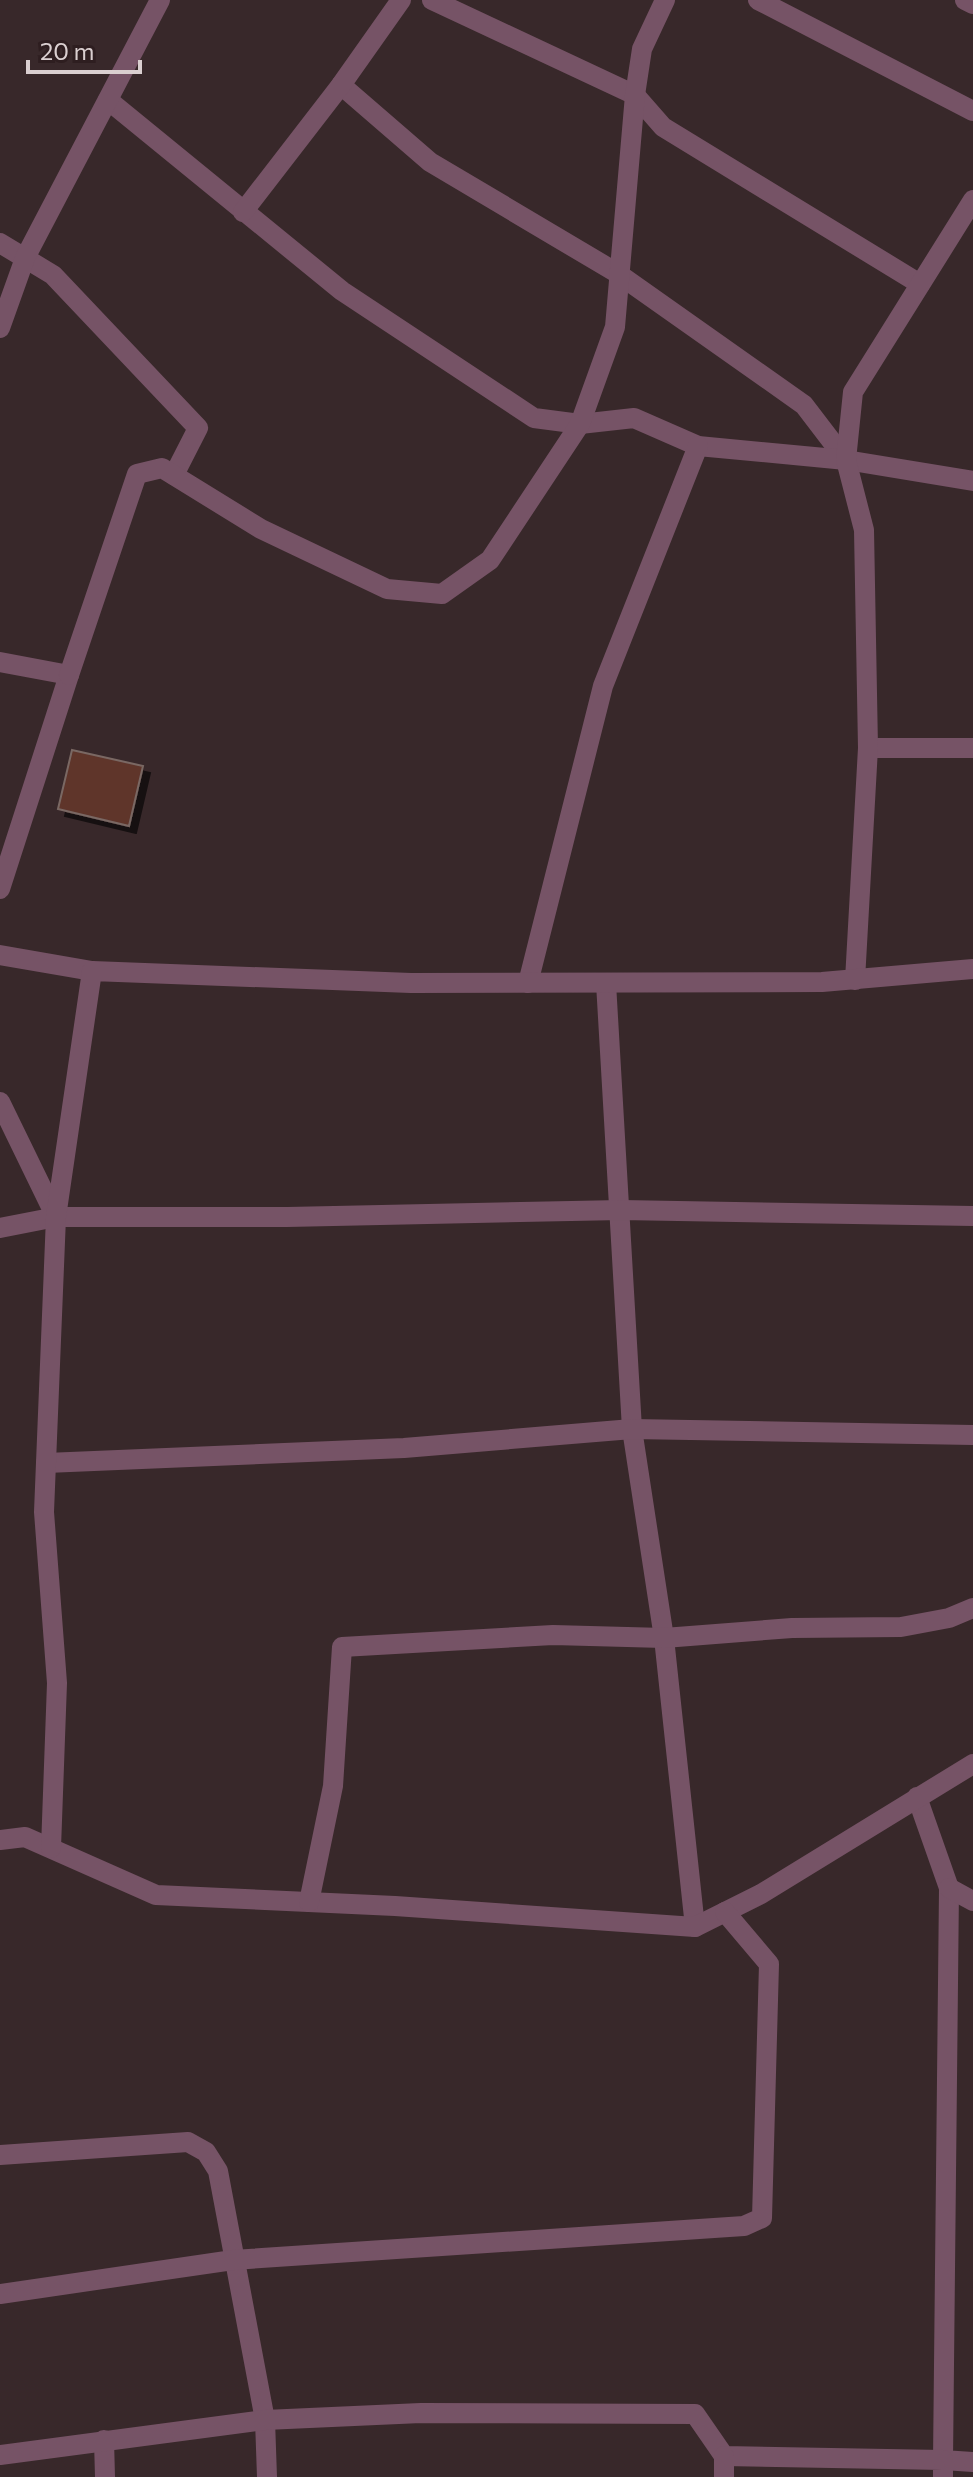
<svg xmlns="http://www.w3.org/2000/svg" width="973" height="2477" font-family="Commissioner,sans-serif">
  <defs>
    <filter id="shadow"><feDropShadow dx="7" dy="7" stdDeviation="0" flood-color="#0009"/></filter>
  </defs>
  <rect width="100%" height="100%" fill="#38282a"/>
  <polygon fill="#5e352c" stroke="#7a6863" stroke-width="2" filter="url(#shadow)" points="72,750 143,766 129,826 58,809"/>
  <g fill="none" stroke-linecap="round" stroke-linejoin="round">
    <g stroke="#765366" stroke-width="20">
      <polyline points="432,0 635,95 663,127 920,284"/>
      <polyline points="758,0 973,111"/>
      <polyline points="965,0 973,4"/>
      <polyline points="341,85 430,162 617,273 804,405 846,460"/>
      <polyline points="108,100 342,291 534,418 580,424 634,418 698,446 846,460 973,481"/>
      <polyline points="243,212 341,85 401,0"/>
      <polyline points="0,243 53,275 198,428 174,475"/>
      <polyline points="0,328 25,258 160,0"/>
      <polyline points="0,662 69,675 0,889"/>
      <polyline points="69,675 137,474 162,468 261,529 387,589 442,594 490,560 580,424 615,327 635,95 642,49 665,0"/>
      <polyline points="868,748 973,748"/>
      <polyline points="0,955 92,971"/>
      <polyline points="855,980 868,748 864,530 846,460 853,392 973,200"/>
      <polyline points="528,983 603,686 698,446"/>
      <polyline points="606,983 632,1429 664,1638 695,1927"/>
      <polyline points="0,1102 56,1217"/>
      <polyline points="0,1228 56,1217 287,1217 621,1210 973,1216"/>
      <polyline points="46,1463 404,1448 632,1429 973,1435"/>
      <polyline points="917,1797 949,1888 943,2460 973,2462"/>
      <polyline points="0,1840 25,1837 156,1895 395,1906 695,1927 761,1894 973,1764"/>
      <polyline points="51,1848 57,1683 44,1512 56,1217 92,971 411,983 822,982 973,969"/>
      <polyline points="949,1888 973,1901"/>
      <polyline points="309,1902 333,1786 342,1647 553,1635 664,1638 792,1628 901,1627 949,1618 973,1608"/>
      <polyline points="0,2155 188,2142 206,2152 218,2171 265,2420 267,2477"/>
      <polyline points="0,2294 233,2260 744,2226 762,2218 769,1964 725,1912"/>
      <polyline points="104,2440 105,2477"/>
      <polyline points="0,2455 265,2420 421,2413 695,2414 724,2456 943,2460 943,2477"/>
      <polyline points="724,2456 724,2477"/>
    </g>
  </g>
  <path d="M28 60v12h112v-12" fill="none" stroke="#dacfd0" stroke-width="4"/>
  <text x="40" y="60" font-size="24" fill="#dacfd0" stroke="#2e1e20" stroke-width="6" paint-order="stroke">20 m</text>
</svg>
